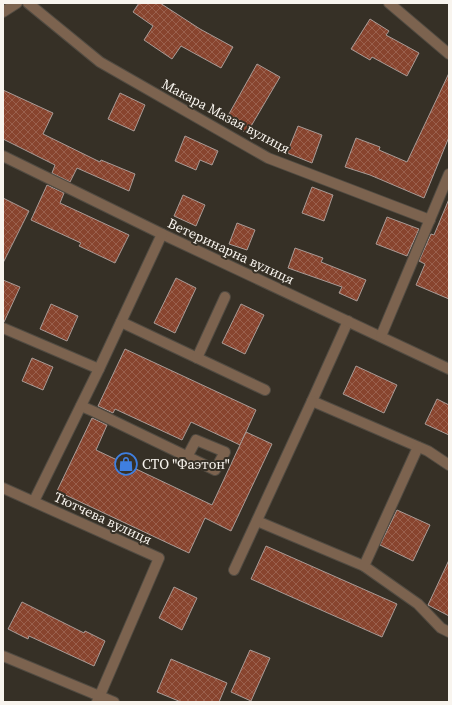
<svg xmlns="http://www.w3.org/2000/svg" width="452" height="705" font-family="'Source Serif 4',serif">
  <defs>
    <pattern id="building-cross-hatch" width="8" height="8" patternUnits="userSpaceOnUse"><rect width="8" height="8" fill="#88442e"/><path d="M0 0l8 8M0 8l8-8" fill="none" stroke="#9a604d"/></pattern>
  </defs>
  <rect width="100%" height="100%" fill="#363026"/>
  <g fill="url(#building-cross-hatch)" stroke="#a99b96">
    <polygon points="139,3 160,3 200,29 233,47 221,68 181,46 172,59 144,40 153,26 133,12"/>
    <polygon points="370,19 389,31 386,35 419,53 407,76 372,57 370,60 351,49"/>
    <polygon points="257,64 280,77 247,133 225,121"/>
    <polygon points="449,73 449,137 424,198 370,175 345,167 356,138 380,147 379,150 407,162"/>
    <polygon points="3,90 53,113 43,134 100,162 101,160 135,174 129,191 77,168 70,182 52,173 55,165 3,139"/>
    <polygon points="120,93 145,105 134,131 108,119"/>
    <polygon points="298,126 322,135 312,163 287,153"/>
    <polygon points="185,136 218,151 212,165 200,160 196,170 175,161"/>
    <polygon points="47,185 64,193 60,203 129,235 115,263 79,246 81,243 31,220"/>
    <polygon points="312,187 333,195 324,221 302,213"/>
    <polygon points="183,195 205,205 196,226 174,216"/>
    <polygon points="3,198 29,211 3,263"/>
    <polygon points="449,199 449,299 416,285 425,264 419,261 431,234 434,235"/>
    <polygon points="387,217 419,229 407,256 376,244"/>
    <polygon points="237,223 255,230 247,250 229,244"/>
    <polygon points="295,248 323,258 321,262 366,280 357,301 339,293 342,287 288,268"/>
    <polygon points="176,278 196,288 175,333 154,323"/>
    <polygon points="3,280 20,287 4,322 3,322"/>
    <polygon points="51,304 78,316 67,341 40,329"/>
    <polygon points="241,304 264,315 245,354 222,343"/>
    <polygon points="125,349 256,410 240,445 191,422 182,440 115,409 113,413 98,406"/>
    <polygon points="32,358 53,367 43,390 22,381"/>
    <polygon points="356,366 397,385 384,413 343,394"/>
    <polygon points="437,399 449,405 449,435 425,424"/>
    <polygon points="92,418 107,425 96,450 212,505 246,432 272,444 231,531 205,518 189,553 57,491"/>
    <polygon points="397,510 430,525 413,561 380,545"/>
    <polygon points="266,546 397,604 382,637 251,579"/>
    <polygon points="449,560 449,616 428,605"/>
    <polygon points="174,587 197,598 182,630 159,618"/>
    <polygon points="22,602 84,633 85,631 105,641 94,666 29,636 28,639 8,629"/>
    <polygon points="250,650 270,658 251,701 231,692"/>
    <polygon points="171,659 227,683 219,702 181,702 157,692"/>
  </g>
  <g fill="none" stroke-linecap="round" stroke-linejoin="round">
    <g stroke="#514b42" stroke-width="12">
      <g id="service">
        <polyline points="3,12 17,3"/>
        <polyline points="348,321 312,401 428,451 449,465"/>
        <polyline points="121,322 265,390"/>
        <polyline points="197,358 225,297"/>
        <polyline points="81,406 95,412 215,470 225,452 196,440 187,457"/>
        <polyline points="257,521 364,566 418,604 441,628 449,632"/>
        <polyline points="364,566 418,447"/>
        <polyline points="234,570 312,401"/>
      </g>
    </g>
    <g stroke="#514b42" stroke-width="12">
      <g id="minor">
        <polyline points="28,3 100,62 268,158 430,220"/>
        <polyline points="389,3 449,54"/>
        <polyline points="3,156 162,234 449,369"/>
        <polyline points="3,328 99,369"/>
        <polyline points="381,336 449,174"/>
        <polyline points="3,488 159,558 97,702"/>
        <polyline points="34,501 99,369 162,234"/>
        <polyline points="3,656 114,702"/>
      </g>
    </g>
    <use href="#service" stroke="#7c634f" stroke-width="10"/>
    <use href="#minor" stroke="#7c634f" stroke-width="10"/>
  </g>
  <defs>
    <g id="shop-ring" transform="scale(1.15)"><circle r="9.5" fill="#363026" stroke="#3f7fe0" stroke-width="1.5"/><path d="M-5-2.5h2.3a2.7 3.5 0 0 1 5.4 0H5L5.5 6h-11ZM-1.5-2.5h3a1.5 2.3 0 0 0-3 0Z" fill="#3f7fe0"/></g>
  </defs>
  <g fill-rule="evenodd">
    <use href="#shop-ring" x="126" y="464"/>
  </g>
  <g text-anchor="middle" stroke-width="4" stroke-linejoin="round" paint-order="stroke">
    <g font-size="14" fill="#f8f4ee" stroke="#363026">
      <text transform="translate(226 116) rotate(28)" y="5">Макара Мазая вулиця</text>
      <text transform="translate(231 251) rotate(25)" y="5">Ветеринарна вулиця</text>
      <text transform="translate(103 518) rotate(25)" y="5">Тютчева вулиця</text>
    </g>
    <g font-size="14" fill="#f8f4ee" stroke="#363026" text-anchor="start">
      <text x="142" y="469">СТО "Фаэтон"</text>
    </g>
  </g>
  <rect width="452" height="705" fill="none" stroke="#f8f4ee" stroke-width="8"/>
</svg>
